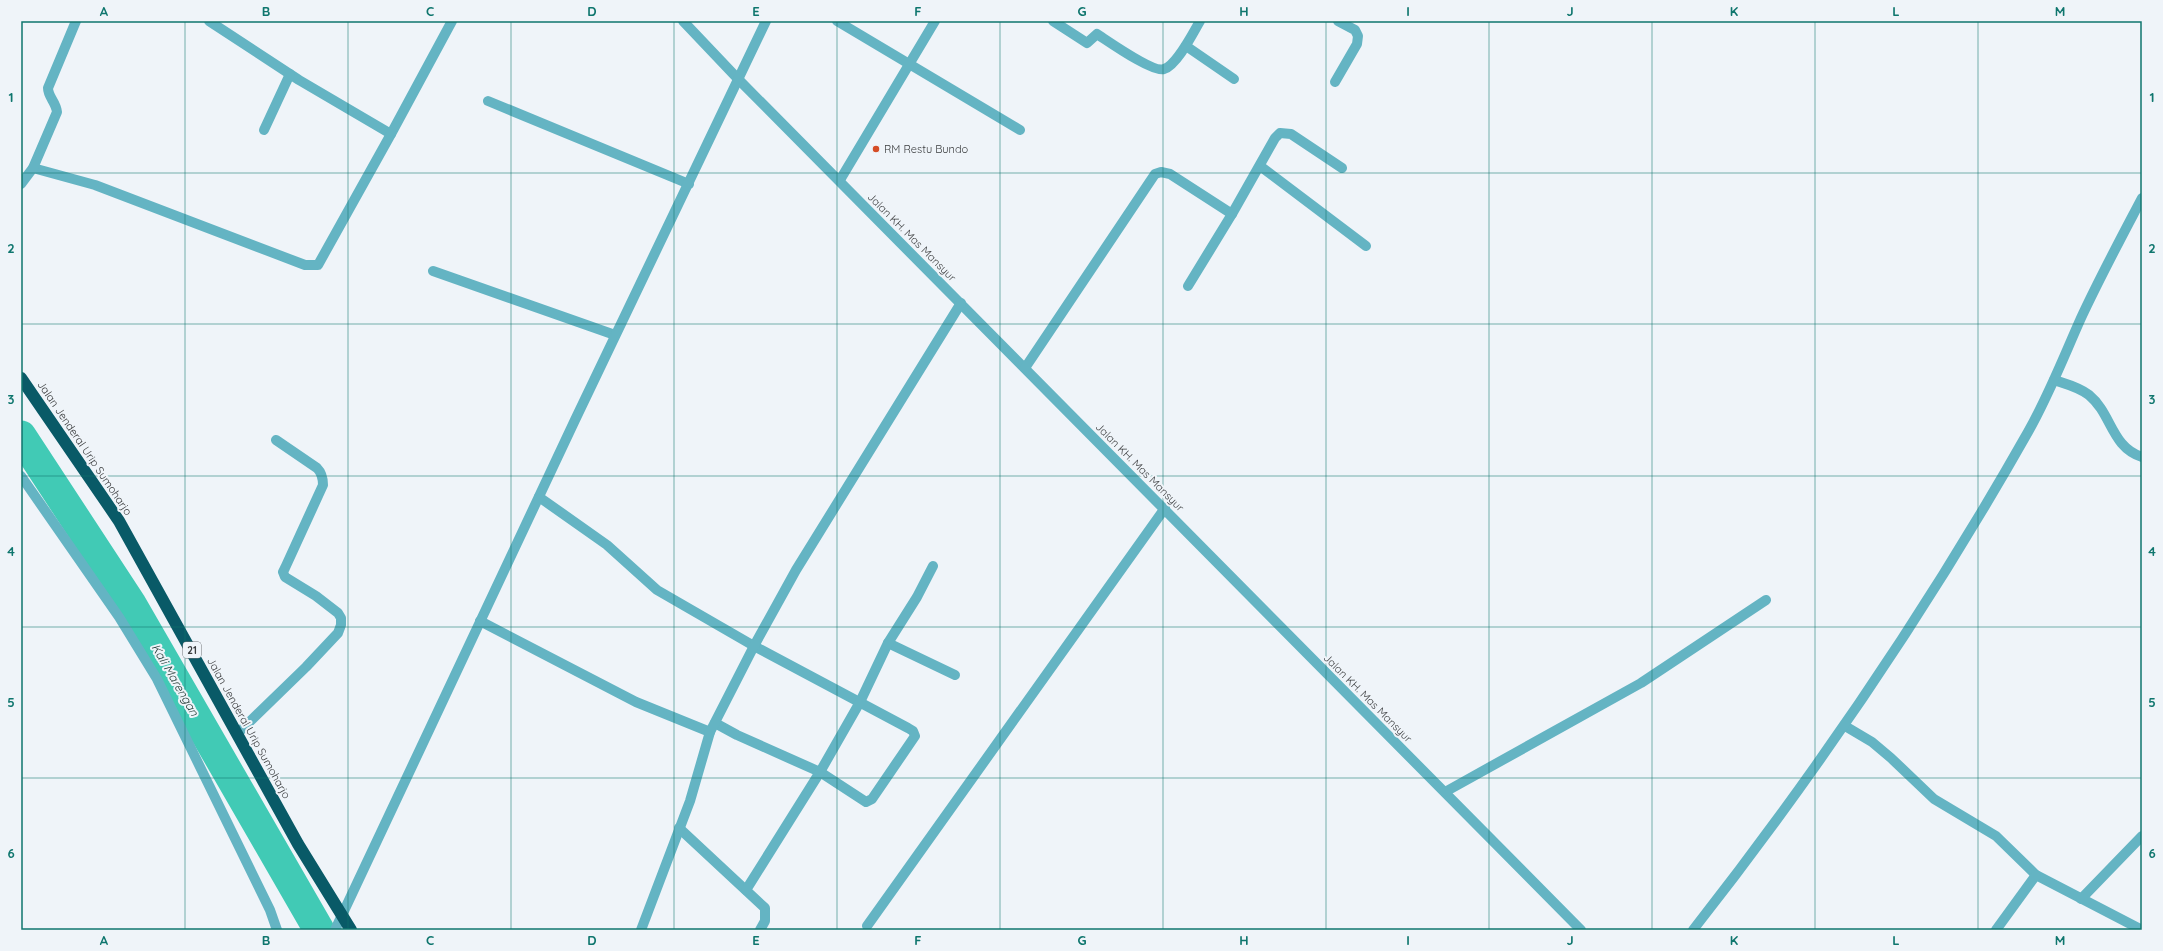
<svg xmlns="http://www.w3.org/2000/svg" width="2163" height="951" font-family="Quicksand,sans-serif">
  <rect width="100%" height="100%" fill="#eff4f9"/>
  <g fill="none" stroke-linecap="round" stroke-linejoin="round">
    <polyline stroke="#41cab5" stroke-width="31" points="21,436 131,604 319,930"/>
    <g stroke="#64b4c3" stroke-width="10">
      <polyline points="209,21 299,80 391,134"/>
      <polyline points="683,21 739,80 1581,930"/>
      <polyline points="837,21 1020,130"/>
      <path d="M 1053,21 L 1087,43 L 1097,34 C 1108,41 1153,73 1164,69 C 1177,65 1193,33 1200,21"/>
      <polyline points="1186,46 1234,79"/>
      <polyline points="1335,82 1357,44 1358,36 1355,30 1338,21"/>
      <polyline points="488,101 689,184"/>
      <polyline points="264,130 290,74"/>
      <polyline points="1260,166 1366,246"/>
      <polyline points="33,168 95,185 305,265 318,265 391,134 452,21"/>
      <polyline points="840,180 935,21"/>
      <path d="M 21,184 L 33,168 L 57,112 C 56,102 48,97 48,88 L 76,21"/>
      <polyline points="433,271 615,335"/>
      <polyline points="1188,286 1232,214"/>
      <polyline points="1025,368 1155,174 1161,172 1170,174 1232,214 1275,138 1280,133 1291,134 1342,168"/>
      <path d="M 2054,380 C 2066,384 2079,387 2089,395 C 2112,414 2111,447 2142,457"/>
      <polyline points="21,476 119,617 157,679 270,910 277,930"/>
      <polyline points="539,497 607,545 657,590 754,646 908,728 913,731 915,736 872,799 866,802 820,772 737,735 715,723"/>
      <polyline points="480,621 636,702 710,732"/>
      <polyline points="888,643 955,675"/>
      <polyline points="1845,726 1872,742 1891,758 1934,799 1996,836 2036,875 2142,930"/>
      <path d="M 237,734 L 306,667 L 338,633 L 341,625 L 341,618 L 338,613 L 316,596 L 285,577 L 283,572 L 285,568 L 323,485 C 323,478 322,473 317,468 L 276,440"/>
      <polyline points="1445,792 1641,683 1766,600"/>
      <polyline points="679,828 765,908 765,921 760,930"/>
      <polyline points="746,890 820,772 860,702 888,643 917,597 933,566"/>
      <polyline points="2081,899 2142,836"/>
      <polyline points="867,926 1165,508"/>
      <polyline points="335,930 575,420 766,21"/>
      <polyline points="641,930 690,801 710,732 754,646 796,570 961,303"/>
      <path d="M 1693,930 C 1817,772 1929,607 2028,432 C 2049,395 2064,356 2081,318 C 2100,277 2121,238 2142,198"/>
      <polyline points="1996,930 2036,875"/>
    </g>
    <polyline stroke="#095a67" stroke-width="12" points="21,378 119,521 298,844 351,930"/>
  </g>
  <path fill="none" stroke="#0f766e" stroke-width="1" stroke-opacity="0.55" d="M 185,21 L 185,930M 348,21 L 348,930M 511,21 L 511,930M 674,21 L 674,930M 837,21 L 837,930M 1000,21 L 1000,930M 1163,21 L 1163,930M 1326,21 L 1326,930M 1489,21 L 1489,930M 1652,21 L 1652,930M 1815,21 L 1815,930M 1978,21 L 1978,930M 21,173 L 2142,173M 21,324 L 2142,324M 21,476 L 2142,476M 21,627 L 2142,627M 21,778 L 2142,778"/>
  <circle fill="#d54c25" stroke="#eff4f9" stroke-width="1.5" cx="876" cy="149" r="4"/>
  <g text-anchor="middle" stroke-width="4" stroke-linejoin="round" paint-order="stroke">
    <rect fill="#eff4f9" stroke="#707376" stroke-width="1" x="183" y="642" width="18" height="16" rx="3"/>
    <g font-size="10" font-weight="bold" fill="#3a3c3e">
      <text x="192" y="654">21</text>
    </g>
    <g font-size="11" fill="#3a3c3e" stroke="#eff4f9" text-anchor="start">
      <text x="884" y="153">RM Restu Bundo</text>
    </g>
    <g font-size="11" fill="#3a3c3e" stroke="#eff4f9">
      <text transform="translate(912 237) rotate(45)" y="4">Jalan KH. Mas Mansyur</text>
      <text transform="translate(85 448) rotate(56)" y="4">Jalan Jenderal Urip Sumoharjo</text>
      <text transform="translate(1140 467) rotate(45)" y="4">Jalan KH. Mas Mansyur</text>
      <text transform="translate(1368 698) rotate(45)" y="4">Jalan KH. Mas Mansyur</text>
      <text transform="translate(249 728) rotate(61)" y="4">Jalan Jenderal Urip Sumoharjo</text>
    </g>
    <g font-size="12" font-style="italic" fill="#203732" stroke="#eff4f9">
      <text transform="translate(175 680) rotate(60)" y="4">Kali Marengan</text>
    </g>
  </g>
  <rect width="2163" height="951" fill="none" stroke="#eff4f9" stroke-width="44"/>
  <rect x="22" y="22" width="2119" height="907" fill="none" stroke="#0f766e" stroke-width="1.5"/>
  <g font-size="13" text-anchor="middle" font-weight="bold" fill="#0f766e">
    <text x="104" y="16">A</text>
    <text x="266" y="16">B</text>
    <text x="430" y="16">C</text>
    <text x="592" y="16">D</text>
    <text x="756" y="16">E</text>
    <text x="918" y="16">F</text>
    <text x="1082" y="16">G</text>
    <text x="1244" y="16">H</text>
    <text x="1408" y="16">I</text>
    <text x="1570" y="16">J</text>
    <text x="1734" y="16">K</text>
    <text x="1896" y="16">L</text>
    <text x="2060" y="16">M</text>
    <text x="11" y="102">1</text>
    <text x="2152" y="102">1</text>
    <text x="11" y="253">2</text>
    <text x="2152" y="253">2</text>
    <text x="11" y="404">3</text>
    <text x="2152" y="404">3</text>
    <text x="11" y="556">4</text>
    <text x="2152" y="556">4</text>
    <text x="11" y="707">5</text>
    <text x="2152" y="707">5</text>
    <text x="11" y="858">6</text>
    <text x="2152" y="858">6</text>
    <text x="104" y="945">A</text>
    <text x="266" y="945">B</text>
    <text x="430" y="945">C</text>
    <text x="592" y="945">D</text>
    <text x="756" y="945">E</text>
    <text x="918" y="945">F</text>
    <text x="1082" y="945">G</text>
    <text x="1244" y="945">H</text>
    <text x="1408" y="945">I</text>
    <text x="1570" y="945">J</text>
    <text x="1734" y="945">K</text>
    <text x="1896" y="945">L</text>
    <text x="2060" y="945">M</text>
  </g>
</svg>
